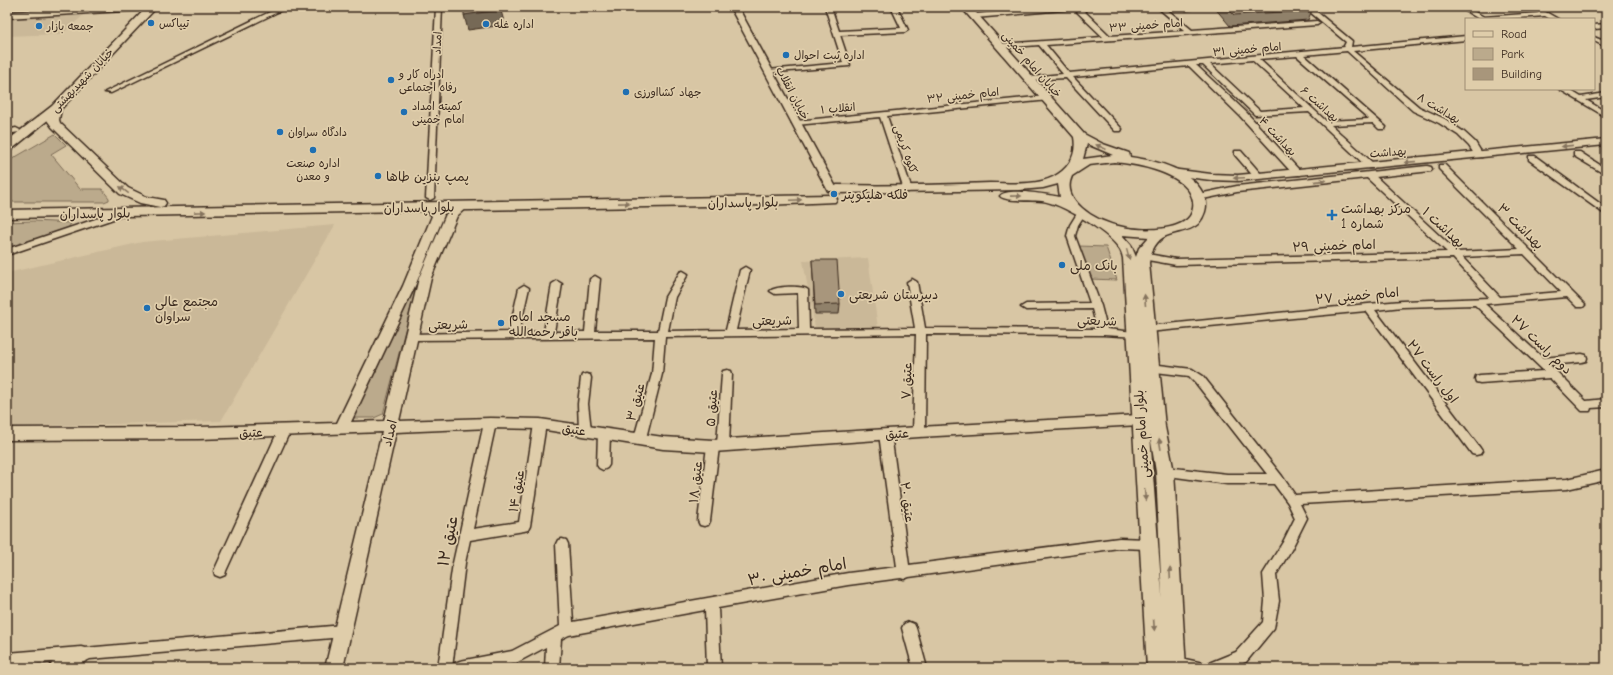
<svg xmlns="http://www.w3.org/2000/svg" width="1613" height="675" font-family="'Comic Neue','Playpen Sans Arabic',sans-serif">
  <rect width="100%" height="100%" fill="#d8c6a4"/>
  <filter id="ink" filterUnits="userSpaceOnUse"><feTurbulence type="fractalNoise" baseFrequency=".025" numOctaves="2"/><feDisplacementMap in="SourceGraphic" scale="8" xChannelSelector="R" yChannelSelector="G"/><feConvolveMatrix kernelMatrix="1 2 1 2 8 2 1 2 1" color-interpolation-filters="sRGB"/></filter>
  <g filter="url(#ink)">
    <g fill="#cab898">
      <polygon points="86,13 62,34 7,36 7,18"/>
      <polygon points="335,225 221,421 7,427 7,273 142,242"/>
      <polygon points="868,258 878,328 815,327 803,261"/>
    </g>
    <g fill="#bbaa8c" stroke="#7b6a55">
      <polygon points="55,134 66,145 51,154 80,189 102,189 109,198 109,200 104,202 7,202 7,162"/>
      <polygon points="34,221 71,223 68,229 7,250 7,222"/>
      <polygon points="1079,246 1106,247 1117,280 1089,279"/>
      <polygon points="409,292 415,292 383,414 374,418 352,418"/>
    </g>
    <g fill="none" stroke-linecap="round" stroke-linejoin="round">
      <g stroke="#3b2a1e" stroke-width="3">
        <g id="minor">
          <polygon points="280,7 288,7 111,93 105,92"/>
          <polygon points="436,7 442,7 434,198 430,200 426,198"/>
          <polygon points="825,7 831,7 839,31 901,28 891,7 897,7 908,30 905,32 840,35 850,65 849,66 766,73 766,71 768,70 843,63"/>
          <path d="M 1056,7 L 1080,7 L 1110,36 L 1185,31 L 1157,7 L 1164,7 L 1192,30 L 1317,21 L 1320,23 L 1317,25 L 1046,45 L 1069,73 L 1345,47 L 1344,46 L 1346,42 L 1304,7 L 1311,7 L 1352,41 L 1351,47 L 1466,36 L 1466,40 L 1353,51 L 1419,107 L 1445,119 L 1464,132 L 1475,142 L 1483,155 L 1482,157 L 1476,157 L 1469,146 L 1458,135 L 1439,123 L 1413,111 L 1347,51 L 1304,55 L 1386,127 L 1385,129 L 1379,129 L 1373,123 L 1331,125 L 1374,164 L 1374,168 L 1368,168 L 1309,112 L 1255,115 L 1203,65 L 1196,65 L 1246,112 L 1300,171 L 1300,175 L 1294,175 L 1240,116 L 1189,66 L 1073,77 L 1122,129 L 1121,131 L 1115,131 L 1066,78 L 1028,80 L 1027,79 L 1030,77 L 1063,74 L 1039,45 L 1000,48 L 997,46 L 1000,44 L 1103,37 L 1074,9 L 975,18 L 972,16 L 975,14 ZM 1297,56 L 1369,119 L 1326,121 L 1259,59 ZM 1252,60 L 1304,108 L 1260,111 L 1210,64 Z"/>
          <polygon points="1183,7 1189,7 1191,9 1186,10"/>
          <polygon points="1459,7 1466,7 1484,17 1539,13 1530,7 1537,7 1558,19 1550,19 1545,16 1506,19 1479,19"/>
          <polygon points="1606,24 1606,28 1594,29 1594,25"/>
          <polygon points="1594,37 1606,42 1606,47 1594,41"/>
          <polygon points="1559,89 1568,89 1581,97 1606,93 1606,97 1586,100 1606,112 1606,117"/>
          <polygon points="1046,96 1050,98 1049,100 887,116 912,190 908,192 904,190 880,117 796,125 792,123 796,121"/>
          <polygon points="16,128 20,130 19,132 7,134 7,130"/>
          <polygon points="1235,151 1241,151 1261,174 1261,178 1255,178 1235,155"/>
          <polygon points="1574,152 1580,152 1606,169 1606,175 1574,156"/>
          <polygon points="1529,156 1535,156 1606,208 1606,215 1529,160"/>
          <path d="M 1439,165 L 1445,165 L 1585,305 L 1583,307 L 1577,307 L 1567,297 L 1485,304 L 1543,358 L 1582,354 L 1586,355 L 1587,358 L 1586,361 L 1582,362 L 1550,365 L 1586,401 L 1606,399 L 1606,407 L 1591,408 L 1590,411 L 1582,411 L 1550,378 L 1480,383 L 1476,382 L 1475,379 L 1476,376 L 1480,375 L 1544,371 L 1475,305 L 1402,307 L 1375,310 L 1480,448 L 1482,451 L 1480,454 L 1476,455 L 1472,454 L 1366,311 L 1148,332 L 1143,329 L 1148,326 L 1368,304 L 1402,301 L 1490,298 L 1453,258 L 1176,265 L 1142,259 L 1137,256 L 1142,253 L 1176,259 L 1447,252 L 1367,178 L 1367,174 L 1373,174 L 1457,252 L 1519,249 L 1439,169 ZM 1524,254 L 1561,292 L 1500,297 L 1462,257 Z"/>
          <polygon points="125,209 129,212 128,214 7,255 7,249"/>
          <path d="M 1081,211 L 1085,214 L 1078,225 L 1075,236 L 1101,306 L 1107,329 L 1134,332 L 1138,333 L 1139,335 L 1138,337 L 1103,335 L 926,334 L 925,432 L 923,435 L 915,435 L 913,432 L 916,334 L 665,337 L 662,374 L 646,438 L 644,441 L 640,442 L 636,441 L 634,438 L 652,374 L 655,338 L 411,340 L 406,337 L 411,334 L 509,332 L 519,288 L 524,285 L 529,288 L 519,332 L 544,332 L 552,284 L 557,281 L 562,284 L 554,332 L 585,332 L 590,279 L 595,276 L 600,279 L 595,331 L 658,331 L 665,297 L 680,272 L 683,271 L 688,274 L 675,297 L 668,331 L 726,330 L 740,270 L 745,267 L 750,270 L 736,330 L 799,329 L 798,293 L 775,294 L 770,291 C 775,286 803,285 808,290 L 809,329 L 915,328 L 907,282 L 912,279 L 917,282 L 925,328 L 1097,329 L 1092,309 L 1026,310 L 1021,307 L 1026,304 L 1090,303 L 1067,236 L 1070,225 L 1078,212 Z"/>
          <polygon points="1151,364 1192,369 1203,376 1282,476 1295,495 1567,479 1606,470 1606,480 1567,489 1300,504 1307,518 1291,550 1276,575 1279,601 1274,628 1246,662 1230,668 1207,668 1209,663 1236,652 1263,622 1265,601 1263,574 1283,542 1295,518 1288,503 1274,484 1227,484 1161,475 1159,472 1161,469 1165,467 1227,474 1267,474 1195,382 1189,376 1147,371 1146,368"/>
          <polygon points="727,370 731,371 732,374 729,445 727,448 723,449 719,447 710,521 708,525 704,526 700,525 698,521 707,446 709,443 713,442 717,444 722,374 723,371"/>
          <polygon points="586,374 590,375 591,378 588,404 591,430 589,433 581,433 579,430 578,404 581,378 582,375"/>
          <polygon points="490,419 494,420 496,423 473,529 519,522 534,424 536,421 544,421 546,424 530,526 528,530 524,531 470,540 465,563 452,668 438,668 453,563 484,423 486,420"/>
          <polygon points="284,427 288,428 290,431 226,571 225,575 220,577 215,575 214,571 278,431 280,428"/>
          <polygon points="604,429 608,430 610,433 609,465 607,468 603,470 599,468 597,465 598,433 600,430"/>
          <polygon points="885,430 889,431 891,434 909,565 1119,538 1148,539 1152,540 1154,544 1152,548 1148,549 1119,548 909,577 904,579 901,578 848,585 718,608 721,668 707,668 705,610 569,635 561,639 559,668 545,668 546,647 514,664 492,668 453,668 455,663 460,661 512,651 560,626 556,544 558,540 562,539 566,540 568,544 573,622 848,573 897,567 879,434 881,431"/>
          <polygon points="909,622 914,624 916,628 927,668 913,668 902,628 904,624"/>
          <polygon points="343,625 348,627 350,631 348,635 343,637 90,659 72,668 50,668 52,663 55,662 7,667 7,653 81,647 85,648"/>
          <polygon points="1176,657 1203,663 1205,668 1171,668 1169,664 1171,659"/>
        </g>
      </g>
      <g stroke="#3b2a1e" stroke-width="3">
        <g id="tertiary">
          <polygon points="730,7 738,7 837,189 836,191 828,191 827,189"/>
          <polygon points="1606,139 1606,145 1238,181 1211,180 1171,175 1166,172 1171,169 1211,174 1238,175"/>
          <polygon points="1427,166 1431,167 1432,169 1431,171 1237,192 1198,200 1193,197 1194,195 1237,186"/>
          <polygon points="428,203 432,204 444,215 415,286 351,422 384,421 419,278 446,214 463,203 468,206 457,216 431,278 399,421 490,418 540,419 663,437 713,440 919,427 1140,415 1145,416 1147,420 1145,424 1140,425 919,437 713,452 663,449 540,429 490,428 396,432 343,668 325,668 382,432 199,439 7,440 7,428 199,427 337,423 403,286 432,216 423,206"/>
        </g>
      </g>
      <g stroke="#3b2a1e" stroke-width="3">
        <g id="secondary">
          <polygon points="95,7 146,7 141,10 7,18 7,12"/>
          <path d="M 961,7 L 971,7 L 1084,134 L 1103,144 L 1129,153 L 1130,157 C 1157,161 1194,169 1205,198 C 1208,207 1204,217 1198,224 C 1189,232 1177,231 1166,236 C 1156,240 1150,253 1149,263 L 1165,427 L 1174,472 L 1186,668 L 1147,668 L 1123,258 C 1122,254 1121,250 1118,247 C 1107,231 1061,203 1042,201 C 1033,200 1004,202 1000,196 C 1006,187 1049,195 1060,197 L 1058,184 L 1043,188 L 1019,190 L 837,193 L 831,189 L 837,185 C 888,186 939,185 990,183 C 1010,183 1035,186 1053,177 C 1070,168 1077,154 1074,137 ZM 1087,144 L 1113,155 L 1083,159 ZM 1114,162 C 1136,164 1175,171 1189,191 C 1192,196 1194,203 1193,208 C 1190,233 1140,231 1123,227 C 1108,224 1093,218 1082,208 C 1072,199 1066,189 1072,176 L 1089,165 ZM 1122,235 L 1149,237 L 1139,248 L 1136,257 L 1131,245 ZM 1150,435 L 1156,472 L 1162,597 Z"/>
          <polygon points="56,105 61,108 59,120 60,123 128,188 147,197 164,200 166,203 164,206 160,207 140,203 120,194 52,127 47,120 51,108"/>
          <polygon points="831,195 835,196 837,199 835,202 765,205 7,218 7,210"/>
        </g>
      </g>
      <g stroke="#3b2a1e" stroke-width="3">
        <polygon id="primary" points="147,7 157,7 60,110 11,150 7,151 7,141 52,106"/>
      </g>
      <use href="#minor" fill="#dfcdaa" fill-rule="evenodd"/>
      <use href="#tertiary" fill="#dfcdaa" fill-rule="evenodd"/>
      <use href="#secondary" fill="#dfcdaa" fill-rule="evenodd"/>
      <use href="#primary" fill="#dfcdaa" fill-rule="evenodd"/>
    </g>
    <g fill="#90816a" stroke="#3b2a1e">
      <polygon points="1214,7 1308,7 1312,10 1308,20 1230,26"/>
      <polygon points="812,260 840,304 839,314 815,314"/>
    </g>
    <polygon fill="#766956" stroke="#3b2a1e" points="500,7 503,18 504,25 468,30 464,15"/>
    <g fill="#a8967b" stroke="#3b2a1e">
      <polygon points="464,7 500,7 500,10 464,15"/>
      <polygon points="1226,7 1308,7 1312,10 1234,15"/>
      <polygon points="812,260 837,260 840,304 815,305"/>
    </g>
    <defs><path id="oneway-solid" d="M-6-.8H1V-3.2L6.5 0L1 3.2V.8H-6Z"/></defs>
    <g fill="#85735d">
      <use href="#oneway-solid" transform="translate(1567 146) rotate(174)"/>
      <use href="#oneway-solid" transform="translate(1101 147) rotate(-156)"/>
      <use href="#oneway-solid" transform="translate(1410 162) rotate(175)"/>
      <use href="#oneway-solid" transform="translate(1239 178) rotate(177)"/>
      <use href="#oneway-solid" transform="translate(1320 181) rotate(-6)"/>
      <use href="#oneway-solid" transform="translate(124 190) rotate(-142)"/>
      <use href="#oneway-solid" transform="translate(1016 196) rotate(-1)"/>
      <use href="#oneway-solid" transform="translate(796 200) rotate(-2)"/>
      <use href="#oneway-solid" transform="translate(624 203) rotate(-1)"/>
      <use href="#oneway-solid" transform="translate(200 212) rotate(-1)"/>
      <use href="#oneway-solid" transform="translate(1128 254) rotate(75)"/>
      <use href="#oneway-solid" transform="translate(1145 300) rotate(-95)"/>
      <use href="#oneway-solid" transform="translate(1160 444) rotate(-99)"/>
      <use href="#oneway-solid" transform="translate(1145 495) rotate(86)"/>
      <use href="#oneway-solid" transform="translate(1170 573) rotate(-93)"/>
      <use href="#oneway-solid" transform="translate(1154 625) rotate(86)"/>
    </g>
  </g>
  <g fill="#1f6fb2" stroke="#dfcdaa" stroke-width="1.5">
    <circle cx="151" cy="23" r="4"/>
    <circle cx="486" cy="24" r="4"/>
    <circle cx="39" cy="26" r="4"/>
    <circle cx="786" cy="55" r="4"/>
    <circle cx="391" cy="80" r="4"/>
    <circle cx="626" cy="92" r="4"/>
    <circle cx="404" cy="112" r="4"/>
    <circle cx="280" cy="132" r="4"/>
    <circle cx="313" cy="150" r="4"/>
    <circle cx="378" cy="176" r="4"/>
    <circle cx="834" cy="194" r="4"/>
    <path d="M1330 209h4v4h4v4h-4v4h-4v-4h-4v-4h4z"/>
    <circle cx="1062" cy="265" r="4"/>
    <circle cx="841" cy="294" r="4"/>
    <circle cx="147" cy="308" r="4"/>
    <circle cx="501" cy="323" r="4"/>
  </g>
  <g text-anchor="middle" stroke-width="3.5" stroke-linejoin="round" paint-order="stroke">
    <g font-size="11" fill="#3b2a1e" stroke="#dfcdaa" text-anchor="start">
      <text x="159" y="27">تیپاکس</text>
      <text x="494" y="28">اداره غله</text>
      <text x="47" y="30">جمعه بازار</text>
      <text x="794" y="59">اداره ثبت احوال</text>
      <text x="399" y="78">ادراه کار و<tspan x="399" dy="13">رفاه اجتماعی</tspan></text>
      <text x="634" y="96">جهاد کشااورزی</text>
      <text x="412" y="110">کمیته امداد<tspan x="412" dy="13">امام خمینی</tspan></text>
      <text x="288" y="136">دادگاه سراوان</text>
      <text x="313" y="167" text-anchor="middle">اداره صنعت<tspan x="313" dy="13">و معدن</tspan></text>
    </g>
    <g font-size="11" fill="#3b2a1e" stroke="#dfcdaa">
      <text transform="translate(1146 25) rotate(-4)" y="4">امام خمینی ۳۳</text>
      <text transform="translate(437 43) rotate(-87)" y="4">امداد</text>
      <text transform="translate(1247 49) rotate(-5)" y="4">امام خمینی ۳۱</text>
      <text transform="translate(1032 64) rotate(49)" y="4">خیابان امام خمینی</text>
      <text transform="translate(82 80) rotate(-46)" y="4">خیابان شهیدبهشتی</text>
      <text transform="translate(793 93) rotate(62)" y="4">خیابان انقلاب</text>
      <text transform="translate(963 95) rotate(-6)" y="4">امام خمینی ۳۲</text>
      <text transform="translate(1320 104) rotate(42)" y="4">بهداشت ۶</text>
      <text transform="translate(838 108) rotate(-5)" y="4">انقلاب ۱</text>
      <text transform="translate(1439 108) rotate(31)" y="4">بهداشت ۸</text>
      <text transform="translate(1278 136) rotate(47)" y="4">بهداشت ۴</text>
      <text transform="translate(906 149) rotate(71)" y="4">ککوه کریمی</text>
      <text transform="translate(1388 152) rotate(-5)" y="4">بهداشت</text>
    </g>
    <g font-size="13" fill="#3b2a1e" stroke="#dfcdaa" text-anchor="start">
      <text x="386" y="181">پمپ بنزین طاها</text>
      <text x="842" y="199">فلکه هلیکوپتر</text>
      <text x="1341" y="213">مرکز بهداشت<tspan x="1341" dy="15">شماره 1</tspan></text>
      <text x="1070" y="270">بانک ملی</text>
      <text x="849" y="299">دبیرستان شریعتی</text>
      <text x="155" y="306">مجتمع عالی<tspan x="155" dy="15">سراوان</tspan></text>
      <text x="509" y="321">مسجد امام<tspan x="509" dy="15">باقر رحمه‌الله</tspan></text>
    </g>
    <g font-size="13" fill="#3b2a1e" stroke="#dfcdaa">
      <text transform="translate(743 202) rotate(-1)" y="5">بلوار پاسداران</text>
      <text transform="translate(419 207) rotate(-1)" y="5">بلوار پاسداران</text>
      <text transform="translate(95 213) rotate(-1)" y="5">بلوار پاسداران</text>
      <text transform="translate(1521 226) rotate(45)" y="5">بهداشت ۳</text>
      <text transform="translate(1444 227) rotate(43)" y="5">بهداشت ۱</text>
      <text transform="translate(1334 245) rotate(-2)" y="5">امام خمینی ۲۹</text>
      <text transform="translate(1357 295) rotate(-5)" y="5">امام خمینی ۲۷</text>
      <text transform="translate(772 320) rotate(-1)" y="5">شریعتی</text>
      <text transform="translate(1097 320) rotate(2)" y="5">شریعتی</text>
      <text transform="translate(448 324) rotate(-1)" y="5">شریعتی</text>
      <text transform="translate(1542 344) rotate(44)" y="5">۲۷ دوم راست</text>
      <text transform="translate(1433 371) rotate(53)" y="5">۲۷ اول راست</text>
      <text transform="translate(906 381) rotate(-88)" y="5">عتیق ۷</text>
      <text transform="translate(635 402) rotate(-75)" y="5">عتیق ۳</text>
      <text transform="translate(711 408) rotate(-86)" y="5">عتیق ۵</text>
      <text transform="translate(574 429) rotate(8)" y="5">عتیق</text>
      <text transform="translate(251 432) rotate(-2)" y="5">عتیق</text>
      <text transform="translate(389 433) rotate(-77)" y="5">امداد</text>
      <text transform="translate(897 433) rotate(-4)" y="5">عتیق</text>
      <text transform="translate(1141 434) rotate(-94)" y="5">بلوار امام خمینی</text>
      <text transform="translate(695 482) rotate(-84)" y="5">عتیق ۱۸</text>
      <text transform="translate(516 491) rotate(-81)" y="5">عتیق ۱۴</text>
      <text transform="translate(908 502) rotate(83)" y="5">عتیق ۲۰</text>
    </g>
    <g font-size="16" fill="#3b2a1e" stroke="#dfcdaa">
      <text transform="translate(447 541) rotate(-79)" y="6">عتیق ۱۲</text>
      <text transform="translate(797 571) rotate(-10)" y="6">امام خمینی ۳۰</text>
    </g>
  </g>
  <rect width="1613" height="675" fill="none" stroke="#dfcdaa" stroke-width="24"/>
  <rect x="12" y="12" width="1589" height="651" fill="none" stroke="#3b2a1e" stroke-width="1.5" filter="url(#ink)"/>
  <rect x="1465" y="18" width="130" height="72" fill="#dfcdaa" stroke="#9d8c72"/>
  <rect x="1473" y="31" width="20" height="6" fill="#dfcdaa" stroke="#9d8c72"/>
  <text x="1501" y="38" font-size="12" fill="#3b2a1e">Road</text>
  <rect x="1473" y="48" width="20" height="12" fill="#bbaa8c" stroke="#9d8c72"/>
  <text x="1501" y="58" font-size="12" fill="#3b2a1e">Park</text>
  <rect x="1473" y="68" width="20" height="12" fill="#a8967b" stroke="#9d8c72"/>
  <text x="1501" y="78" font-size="12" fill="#3b2a1e">Building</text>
</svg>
